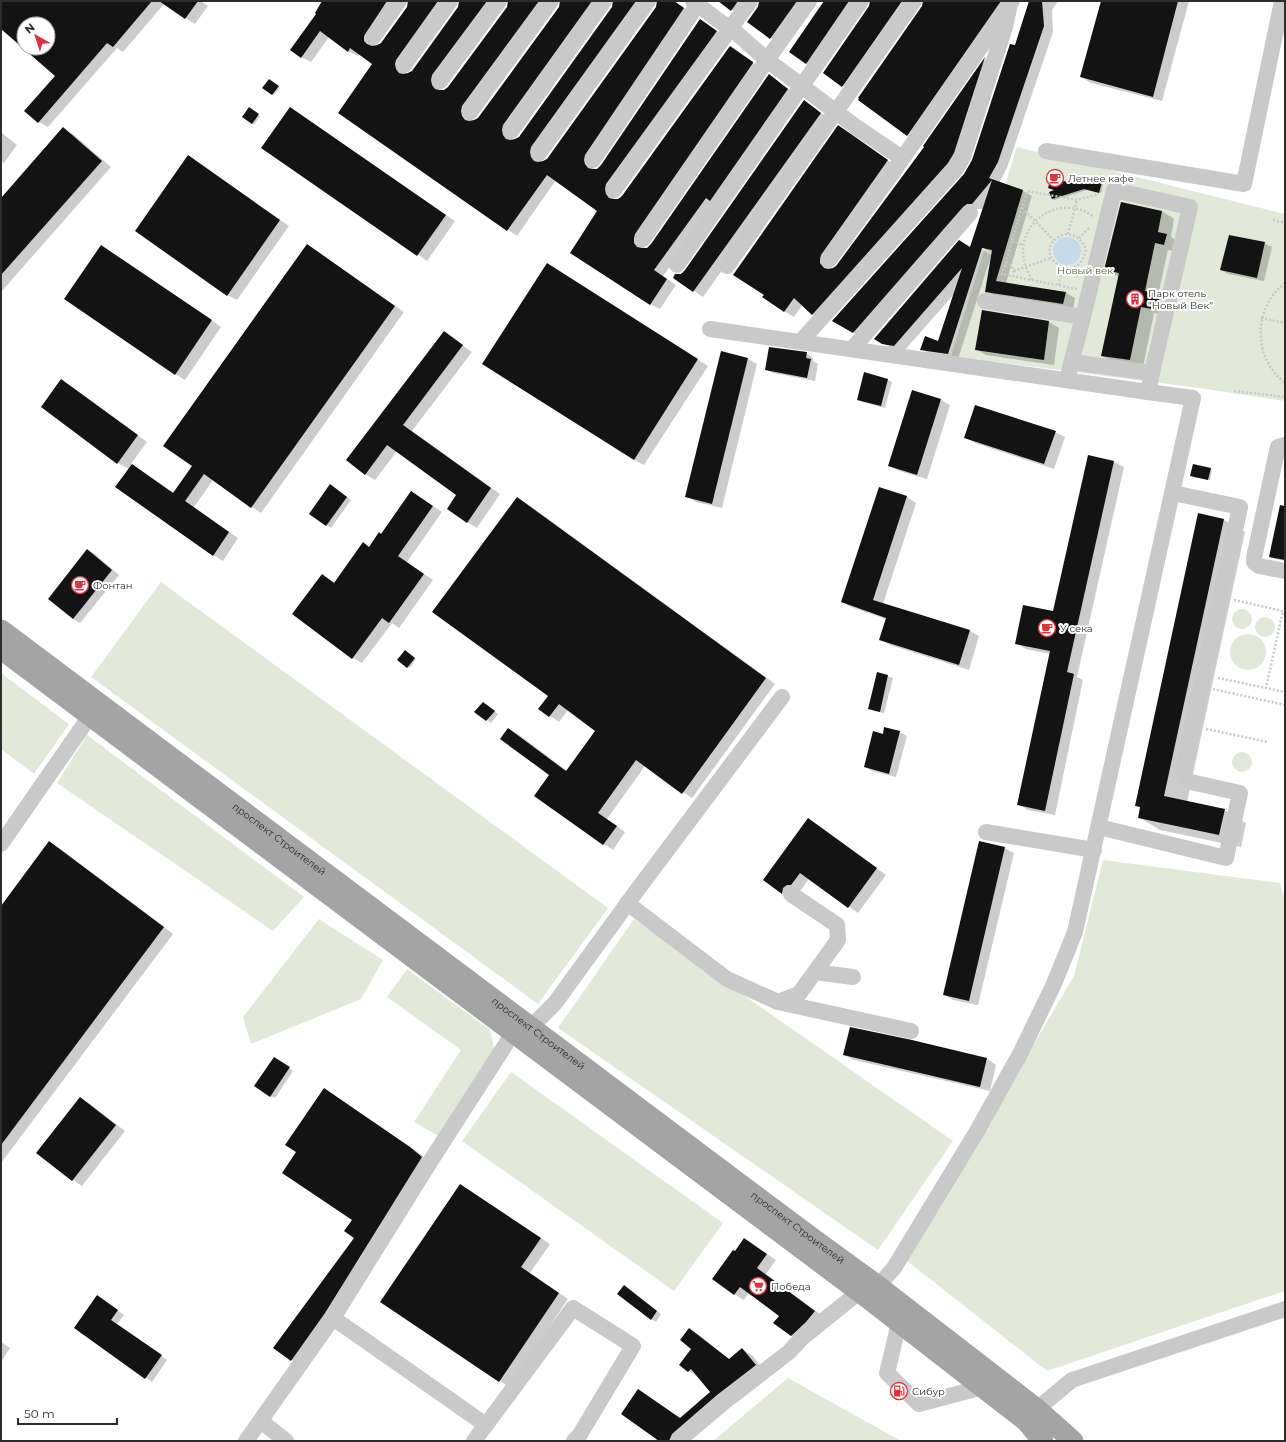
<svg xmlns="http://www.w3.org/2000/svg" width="1286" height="1442" font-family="Montserrat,sans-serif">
  <rect width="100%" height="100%" fill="#fff"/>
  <g fill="#e2e9d9">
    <polygon points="1017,147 1285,214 1285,401 1199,388 951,356"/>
    <polygon points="161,582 608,908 538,1004 91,677"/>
    <circle cx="1242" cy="619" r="10"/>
    <circle cx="1265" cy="627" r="10"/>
    <circle cx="1248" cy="652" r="18"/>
    <polygon points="1,673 69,724 34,774 1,749"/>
    <polygon points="87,735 304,897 273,931 57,783"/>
    <circle cx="1242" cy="762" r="10"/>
    <polygon points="1103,860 1280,883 1285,900 1285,1291 1047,1371 906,1260 1074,976"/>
    <polygon points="319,919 383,960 361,999 251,1044 243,1017"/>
    <polygon points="634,919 953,1141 878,1250 558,1028"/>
    <polygon points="407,969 490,1030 495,1053 440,1137 414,1122 461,1050 387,997"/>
    <polygon points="511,1072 723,1223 674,1291 462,1141"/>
    <polygon points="788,1378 901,1441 713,1441"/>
  </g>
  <circle fill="#c5dbe9" cx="1067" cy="251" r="14"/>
  <g fill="#0003" fill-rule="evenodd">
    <polygon points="1,1 201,1 208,6 195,24 164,4 123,52 117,48 48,127 39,122 56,75 24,48 48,48 48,24 24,24 24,48 1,28"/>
    <polygon points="324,1 401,1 373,42 374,47 381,44 408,7 409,1 452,1 404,70 405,75 412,72 459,7 460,1 501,1 440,85 441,91 444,91 448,87 508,7 509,1 553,1 470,116 471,122 478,118 560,7 561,1 606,1 511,136 512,141 519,137 613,7 614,1 650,1 539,158 540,163 547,159 657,7 658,1 674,1 693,14 593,166 594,170 598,169 602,166 700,20 726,37 614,195 615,200 619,199 622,196 730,47 762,69 643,245 644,249 648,248 652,245 769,76 797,95 663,276 676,285 660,309 650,304 599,211 556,180 517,236 339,112 374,63 360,54 358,56 348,51 329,37 311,62 301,57 317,14"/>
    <polygon points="719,1 753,1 741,15"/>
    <polygon points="760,1 811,1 780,44 748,22"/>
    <polygon points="826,1 863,1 816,68 806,63"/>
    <polygon points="871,1 916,1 852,91 843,86"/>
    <polygon points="924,1 1014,1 917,140 907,135"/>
    <path d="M 1031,1 L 1058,1 L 1052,10 L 1053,32 L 1007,168 L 999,183 L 1023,191 L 1032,196 L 1006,283 L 1066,293 L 1075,298 L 1073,309 L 996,297 L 986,291 L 992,256 L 991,256 L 958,359 L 931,355 L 922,349 L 938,343 L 955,293 L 904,351 L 892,349 L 882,343 L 970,248 L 984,209 L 977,209 L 973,212 L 864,338 L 842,326 L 964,176 L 972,162 L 1016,47 ZM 978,245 L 992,253 L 992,255 L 977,246 Z"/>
    <polygon points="1102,1 1189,1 1162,101 1091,83 1081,77"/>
    <polygon points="986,58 995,63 964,159 822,320 812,314 802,305 794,317 784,311 848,132 897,167 829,264 830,270 837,266 926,147 924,146"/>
    <polygon points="269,80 280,88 274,95 264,88"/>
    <polygon points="804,101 830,119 703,297 674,277 686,271"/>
    <polygon points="290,108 455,221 427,261 262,148"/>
    <polygon points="249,109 260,116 254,125 243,117"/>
    <polygon points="63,129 73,134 111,167 1,292 1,200"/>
    <polygon points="1,132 17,145 4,163 1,161"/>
    <polygon points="189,157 289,226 237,300 227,295"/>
    <polygon points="1101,183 1103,184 1101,193 1087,190 1054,200 1052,199 1056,190 1072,184"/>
    <polygon points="1162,211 1174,219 1171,237 1179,242 1177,252 1168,250 1158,295 1173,302 1169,316 1154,313 1143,367 1115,363 1102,356 1119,277 1105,269"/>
    <polygon points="1264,243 1272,247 1264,281 1228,274 1221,270"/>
    <polygon points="307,245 404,312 261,513 213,480 194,507 238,538 223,561 213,555 129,469 118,463 42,407 61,381 71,386 147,442 131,464 174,493 194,466"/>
    <polygon points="111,252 221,327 185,380 175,374"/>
    <polygon points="557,270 708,366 644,465 634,460"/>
    <polygon points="983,311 1049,322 1059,328 1054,365 986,355 976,349"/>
    <polygon points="444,332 472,352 412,431 500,494 477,528 467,522 458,494 397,451 375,480 365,474"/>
    <polygon points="806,353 813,358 813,361 818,364 815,381 773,373 766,369"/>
    <polygon points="748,359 757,364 722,508 696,502 686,496"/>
    <polygon points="865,374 888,380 892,382 885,408 862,402 858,399"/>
    <polygon points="941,400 950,405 927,479 899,471 889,465"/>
    <polygon points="1055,432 1065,437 1054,469 975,443 966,437"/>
    <polygon points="1089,456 1114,462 1124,467 1077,677 1083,680 1055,815 1028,810 1018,804 1050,654 1026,649 1016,643 1054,612"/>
    <polygon points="1210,468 1212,470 1210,480 1193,477"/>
    <polygon points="335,488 351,500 331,528 326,525"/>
    <polygon points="880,488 907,497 916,503 883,604 970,631 979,636 969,670 890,645 880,639 886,619 851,607 842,602"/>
    <polygon points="412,492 442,512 407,562 433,580 399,628 392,623 362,663 353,658 322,575 335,583 382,535"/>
    <polygon points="517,498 526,503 775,684 692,798 645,766 607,819 625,832 613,850 604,844 550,775 508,729 518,734 567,771 597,731 568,710 559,722 540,709 549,696"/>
    <polygon points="1199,514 1224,520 1245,532 1187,802 1224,810 1246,823 1241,847 1160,830 1139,817 1141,808 1136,805"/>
    <polygon points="1285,518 1285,561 1275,559 1270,556"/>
    <polygon points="88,550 95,554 119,575 80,623 73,619"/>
    <polygon points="405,652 416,659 410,668 399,660"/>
    <polygon points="877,673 893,678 884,713 874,711 869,708"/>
    <polygon points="487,705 498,714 491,723 476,712"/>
    <polygon points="885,728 900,732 907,736 896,777 872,771 865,767 883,735"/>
    <polygon points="817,825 886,875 858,913 809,879 801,890 797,890 791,898 764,880"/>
    <polygon points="49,843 59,848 173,934 1,1163 1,907"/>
    <polygon points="1004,848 1014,853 978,1005 953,1000 944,994"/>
    <polygon points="844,1055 987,1059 996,1065 990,1091 854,1060"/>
    <polygon points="278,1061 293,1071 275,1098 270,1096"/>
    <polygon points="333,1095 419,1153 431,1163 301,1365 292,1360 356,1237"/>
    <polygon points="80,1098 90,1104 125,1131 82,1186 73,1180 38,1153"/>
    <polygon points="460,1185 550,1244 530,1273 568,1299 509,1387 382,1302"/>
    <polygon points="744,1239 776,1260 766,1274 824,1317 801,1341 791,1335 780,1316 749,1293 744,1300 734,1294 735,1253"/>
    <polygon points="628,1289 661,1314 656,1322 651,1319"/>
    <polygon points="104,1300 124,1315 117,1324 167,1360 152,1382 75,1328"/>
    <polygon points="689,1329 699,1335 730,1360 742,1349 752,1355 765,1371 680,1441 654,1441 683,1422 712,1392 698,1377 689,1371 693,1349"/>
    <polygon points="1,1342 10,1348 1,1362"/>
  </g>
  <g fill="#131313" fill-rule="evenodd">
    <path d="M 1,1 L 152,1 L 113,47 L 107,43 L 38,123 L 24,111 L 55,76 L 1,29 ZM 24,24 L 48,24 L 48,48 L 24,48 Z"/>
    <polygon points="159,1 198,1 185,19"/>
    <polygon points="322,1 387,1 364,36 364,41 367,44 372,46 377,45 381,43 407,7 408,1 438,1 396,60 395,64 396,69 399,73 403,74 408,73 412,71 458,7 459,1 487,1 432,75 431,80 432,85 435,89 439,90 444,90 448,87 507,7 508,1 539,1 462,106 461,111 462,116 465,120 469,121 474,120 478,118 559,7 560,1 592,1 503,125 502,130 503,135 506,139 510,140 515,139 519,137 612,7 613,1 636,1 531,147 530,152 531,157 534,161 538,162 543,161 547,159 656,7 657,1 674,1 684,8 585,155 584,160 585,164 588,168 592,169 597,169 601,165 700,19 717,31 606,184 605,189 606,194 609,198 613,199 618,199 622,196 730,46 753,62 753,63 635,234 634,238 634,243 637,247 642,248 647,248 651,244 769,74 788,89 710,201 706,198 654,270 667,279 650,305 570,253 597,211 547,175 507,231 338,113 372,64 350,48 348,52 320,31 301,58 290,50 316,14 315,13"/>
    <polygon points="718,1 738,1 731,11"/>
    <polygon points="759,1 797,1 770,39 747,22 758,7"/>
    <polygon points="824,1 849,1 806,64 789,52"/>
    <polygon points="870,1 902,1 842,87 823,73 869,6"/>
    <polygon points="923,1 1001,1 907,136 858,100 859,98 858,98 922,6"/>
    <polygon points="1029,1 1042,1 1044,26 998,162 989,178 1023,190 996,281 1066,292 1063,304 985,292 992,250 982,248 948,354 920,350 925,336 938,341 962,268 894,346 882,344 874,339 959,240 970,247 992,180 972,204 967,204 963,207 853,333 832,321 964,174 972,160 1010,44 1015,45"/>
    <polygon points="1101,1 1178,1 1153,97 1080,77"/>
    <polygon points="985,57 954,153 948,163 812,315 794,298 784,312 762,297 764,295 733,275 838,125 888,160 821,255 820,259 820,263 824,268 828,269 833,268 836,266 924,147 923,146"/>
    <polygon points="269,79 279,86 272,95 262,88"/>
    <polygon points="804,100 821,113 693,292 673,278 675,274 681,274 685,270"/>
    <polygon points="249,107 259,114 252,124 242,117"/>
    <polygon points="290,107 446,215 417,256 261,148"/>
    <polygon points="63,127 102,161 1,275 1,198"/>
    <polygon points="188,155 280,220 227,296 135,231"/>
    <polygon points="1051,178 1072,183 1084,178 1102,182 1099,193 1084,189 1052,199 1049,192 1054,190 1048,188"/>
    <polygon points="1121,202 1162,211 1158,232 1167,234 1164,245 1155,243 1145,291 1160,294 1157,310 1141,307 1130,360 1101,356 1119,273 1104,270"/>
    <polygon points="1229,235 1265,242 1257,278 1220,270"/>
    <polygon points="307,244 395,306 251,508 204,474 185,501 229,532 213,556 115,487 132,464 173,493 192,466 163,446"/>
    <polygon points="101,245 212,320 175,375 64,299"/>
    <polygon points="547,263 698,359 634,460 482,364"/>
    <polygon points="982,310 1049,321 1044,360 975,350"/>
    <polygon points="444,331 463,345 403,425 491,488 467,523 447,509 456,495 387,445 365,475 346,460"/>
    <polygon points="769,347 807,352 806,358 811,359 807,378 765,370"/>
    <polygon points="721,351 748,358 712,504 685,497"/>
    <polygon points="864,372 888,379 881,406 857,400"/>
    <polygon points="61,379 138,435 117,464 41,407"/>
    <polygon points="912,390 941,399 917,475 888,466"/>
    <polygon points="975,405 1056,431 1044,464 964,438"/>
    <polygon points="1088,455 1114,461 1067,672 1074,674 1045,811 1017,805 1050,651 1015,644 1023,605 1053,611"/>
    <polygon points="1193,464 1211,468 1208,480 1190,476"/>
    <polygon points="330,484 347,497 326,526 309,514"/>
    <polygon points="879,487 907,496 873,600 970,630 959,665 879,640 886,618 841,602"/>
    <polygon points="411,491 433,506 398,556 424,574 389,623 382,618 352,659 292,614 322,574 334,583 363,542 369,547 379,532 381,534"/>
    <polygon points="517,497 766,678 682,794 636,760 598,813 617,826 603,845 534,796 549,775 500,739 508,728 566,771 595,731 559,704 549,717 538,709 548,696 432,612"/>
    <polygon points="1280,505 1285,506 1285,560 1269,557"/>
    <polygon points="1198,513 1224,519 1164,796 1225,809 1219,835 1138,818 1140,807 1135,806"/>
    <polygon points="87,549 112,570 73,619 48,599"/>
    <polygon points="405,650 415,658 407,668 397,660"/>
    <polygon points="877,672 888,675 880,712 868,709"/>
    <polygon points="483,702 495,711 486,721 474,712"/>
    <polygon points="884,727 900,731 889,774 864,767 873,731 883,734"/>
    <polygon points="808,818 877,868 848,908 800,873 791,885 787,885 783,888 782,894 763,880"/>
    <polygon points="49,841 164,927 1,1145 1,906"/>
    <polygon points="979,841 1005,847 969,1001 943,995"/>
    <polygon points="850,1027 912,1040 987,1058 980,1087 843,1055"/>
    <polygon points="274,1057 290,1067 270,1097 254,1086"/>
    <polygon points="324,1088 410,1147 422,1157 325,1313 291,1361 273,1348 354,1238 344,1231 352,1220 282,1173 296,1152 285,1145"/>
    <polygon points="80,1097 116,1125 72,1181 36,1153"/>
    <polygon points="460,1184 541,1238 521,1267 559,1293 499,1382 380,1302"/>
    <polygon points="744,1238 767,1254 757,1268 815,1311 806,1322 791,1336 773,1323 779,1316 740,1287 734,1295 712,1279 733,1250 735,1251"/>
    <polygon points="624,1285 657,1311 651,1320 617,1294"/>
    <polygon points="97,1295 118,1310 111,1320 162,1355 145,1379 74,1328"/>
    <polygon points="689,1328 729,1359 742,1348 756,1365 717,1395 672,1434 669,1441 659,1441 621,1414 638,1389 680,1418 710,1392 691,1369 688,1372 679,1365 691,1349 680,1340"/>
  </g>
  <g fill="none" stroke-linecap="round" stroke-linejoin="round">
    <g stroke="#c9c9c9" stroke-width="2.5" stroke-dasharray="2 2" stroke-linecap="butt">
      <polyline points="1022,208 1054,240"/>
      <polyline points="1273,220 1285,223"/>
      <path d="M 1065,234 C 1076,235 1081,239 1086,249 C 1077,294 1024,249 1065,234 Z"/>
      <polyline points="1068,234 1077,200"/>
      <polyline points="1079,238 1090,227"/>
      <polyline points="1012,241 1023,245"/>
      <path d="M 1006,262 C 1013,265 1014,269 1013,276"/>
      <polyline points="1072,268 1078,278"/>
      <polyline points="1014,271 1051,258"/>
      <path d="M 1032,280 C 1027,271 1023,262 1023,251 C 1023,223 1051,202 1078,209 C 1084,210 1089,214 1094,217"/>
      <path d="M 1285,283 C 1253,308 1252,357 1285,383"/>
      <polyline points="1059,285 1062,268"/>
      <polyline points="1077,289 1002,274 1027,191 1077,200 1099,194"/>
      <polyline points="1261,318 1285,323"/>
      <polyline points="1234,391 1285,397"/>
      <polyline points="1234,600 1283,611 1266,688"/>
      <polyline points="1218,678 1285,692"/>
      <polyline points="1213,689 1285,705"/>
      <polyline points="1206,729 1268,742"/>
    </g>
    <g stroke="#c9c9c9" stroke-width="16">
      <polyline points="693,1 722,23 731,28 767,60 856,127 902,158"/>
      <polyline points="373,37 399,1"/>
      <polyline points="404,65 450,1"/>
      <polyline points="440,81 499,1"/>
      <polyline points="470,112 551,1"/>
      <polyline points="511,131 604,1"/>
      <polyline points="1046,151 1244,184 1282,1"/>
      <polyline points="539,153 648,1"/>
      <polyline points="593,160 700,1"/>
      <polyline points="614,190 750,1"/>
      <polyline points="643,239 767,60 809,1"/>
      <polyline points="829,260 893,172 1006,11"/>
      <polyline points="677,265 861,1"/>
      <polyline points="727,266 914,1"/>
      <polyline points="985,301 1083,317 1114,190 1190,207 1152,373"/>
      <polyline points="710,329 1148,392 1152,373 1072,362"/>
      <polyline points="801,341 956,169 963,157 1005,27 1010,4 1012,1"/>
      <polyline points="852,349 970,213"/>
      <polyline points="1069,372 1083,317"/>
      <polyline points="1285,445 1278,447 1277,451 1254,558 1254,562 1259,566 1285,571"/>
      <path d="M 1099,827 L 1226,858 L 1240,793 L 1191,782 C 1185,779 1184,777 1183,771 L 1240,507 L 1173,493"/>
      <polyline points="986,832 1094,850"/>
      <polyline points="1,844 90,716"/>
      <polyline points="627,903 727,979 778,1002 799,994 838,940 837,925 791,894"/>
      <polyline points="815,972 853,977"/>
      <polyline points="778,1002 911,1031"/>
      <polyline points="531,1027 555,1003 635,893 782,697"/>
      <polyline points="872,1295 878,1286 894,1268 976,1133 1020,1054 1053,986 1075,932 1193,398 1148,392"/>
      <polyline points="333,1318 486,1425"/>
      <polyline points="899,1323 887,1373 919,1404 983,1387"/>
      <polyline points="1030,1417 1037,1409 1072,1380 1285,1309"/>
      <polyline points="261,1421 286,1441"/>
      <polyline points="246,1441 333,1318 430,1162 513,1033"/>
      <polyline points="474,1441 573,1308 633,1346 579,1436 574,1441"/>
      <polyline points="678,1441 723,1403 789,1352 802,1338 859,1292"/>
    </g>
    <g stroke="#a4a4a4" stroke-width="21">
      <path id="s1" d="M 1,630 L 816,1241 L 878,1286 L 1037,1409 L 1073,1441"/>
      <polyline points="1,649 869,1299 1026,1421 1043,1441"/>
    </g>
  </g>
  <defs>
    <g id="cafe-ring" transform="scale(0.9)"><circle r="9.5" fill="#fff" stroke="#e0313d" stroke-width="1.5"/><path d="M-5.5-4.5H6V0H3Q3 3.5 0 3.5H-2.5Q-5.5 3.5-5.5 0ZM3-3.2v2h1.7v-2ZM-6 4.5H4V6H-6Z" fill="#e0313d"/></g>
    <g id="building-ring" transform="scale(0.9)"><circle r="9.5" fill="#fff" stroke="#e0313d" stroke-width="1.5"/><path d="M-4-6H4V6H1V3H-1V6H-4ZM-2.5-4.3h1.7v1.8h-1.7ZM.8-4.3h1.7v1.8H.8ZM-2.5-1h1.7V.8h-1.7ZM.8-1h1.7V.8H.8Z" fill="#e0313d"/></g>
    <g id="supermarket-ring" transform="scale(0.9)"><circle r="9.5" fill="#fff" stroke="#e0313d" stroke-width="1.5"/><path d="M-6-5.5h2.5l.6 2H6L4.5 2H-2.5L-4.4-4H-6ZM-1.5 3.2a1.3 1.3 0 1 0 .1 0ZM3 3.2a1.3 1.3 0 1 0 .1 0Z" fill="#e0313d"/></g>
    <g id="fuel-ring" transform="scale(0.9)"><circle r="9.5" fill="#fff" stroke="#e0313d" stroke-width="1.5"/><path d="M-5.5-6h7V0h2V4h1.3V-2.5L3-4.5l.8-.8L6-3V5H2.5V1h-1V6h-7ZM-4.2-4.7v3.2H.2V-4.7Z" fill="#e0313d"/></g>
  </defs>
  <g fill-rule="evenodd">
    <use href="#cafe-ring" x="1055" y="178"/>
    <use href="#building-ring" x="1135" y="299"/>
    <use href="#cafe-ring" x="80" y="585"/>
    <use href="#cafe-ring" x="1047" y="628"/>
    <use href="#supermarket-ring" x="758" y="1286"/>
    <use href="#fuel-ring" x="899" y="1391"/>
  </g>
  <g text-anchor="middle" stroke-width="4" stroke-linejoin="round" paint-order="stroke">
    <g font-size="10" fill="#2c2c2c" stroke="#fff" text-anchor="start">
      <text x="1068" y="182">Летнее кафе</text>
      <text x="1148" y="297">Парк отель<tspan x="1148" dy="12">"Новый Век"</tspan></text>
      <text x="93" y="589">Фонтан</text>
      <text x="1060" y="632">У сека</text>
      <text x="771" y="1290">Победа</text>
      <text x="912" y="1395">Сибур</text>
    </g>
    <g font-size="10" fill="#4f663b" stroke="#fff">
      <text x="1085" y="274">Новый век</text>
    </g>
    <g font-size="10" fill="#2c2c2c" stroke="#fff">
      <text dy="4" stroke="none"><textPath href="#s1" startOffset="348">проспект Строителей</textPath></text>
      <text dy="4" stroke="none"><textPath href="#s1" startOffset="672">проспект Строителей</textPath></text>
      <text dy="4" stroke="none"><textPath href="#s1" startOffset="996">проспект Строителей</textPath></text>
    </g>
  </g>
  <rect width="1286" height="1442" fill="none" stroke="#2c2c2c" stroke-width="4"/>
  <g transform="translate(36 36) rotate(321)"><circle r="19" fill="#ffffff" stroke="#ababab"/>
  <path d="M0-3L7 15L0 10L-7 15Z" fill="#e0313d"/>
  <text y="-6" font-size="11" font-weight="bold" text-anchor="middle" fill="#2c2c2c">N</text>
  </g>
  <path d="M18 1418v6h99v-6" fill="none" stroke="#2c2c2c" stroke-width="2"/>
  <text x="24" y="1418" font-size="12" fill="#2c2c2c" stroke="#ffffff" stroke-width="3" paint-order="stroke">50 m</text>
</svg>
